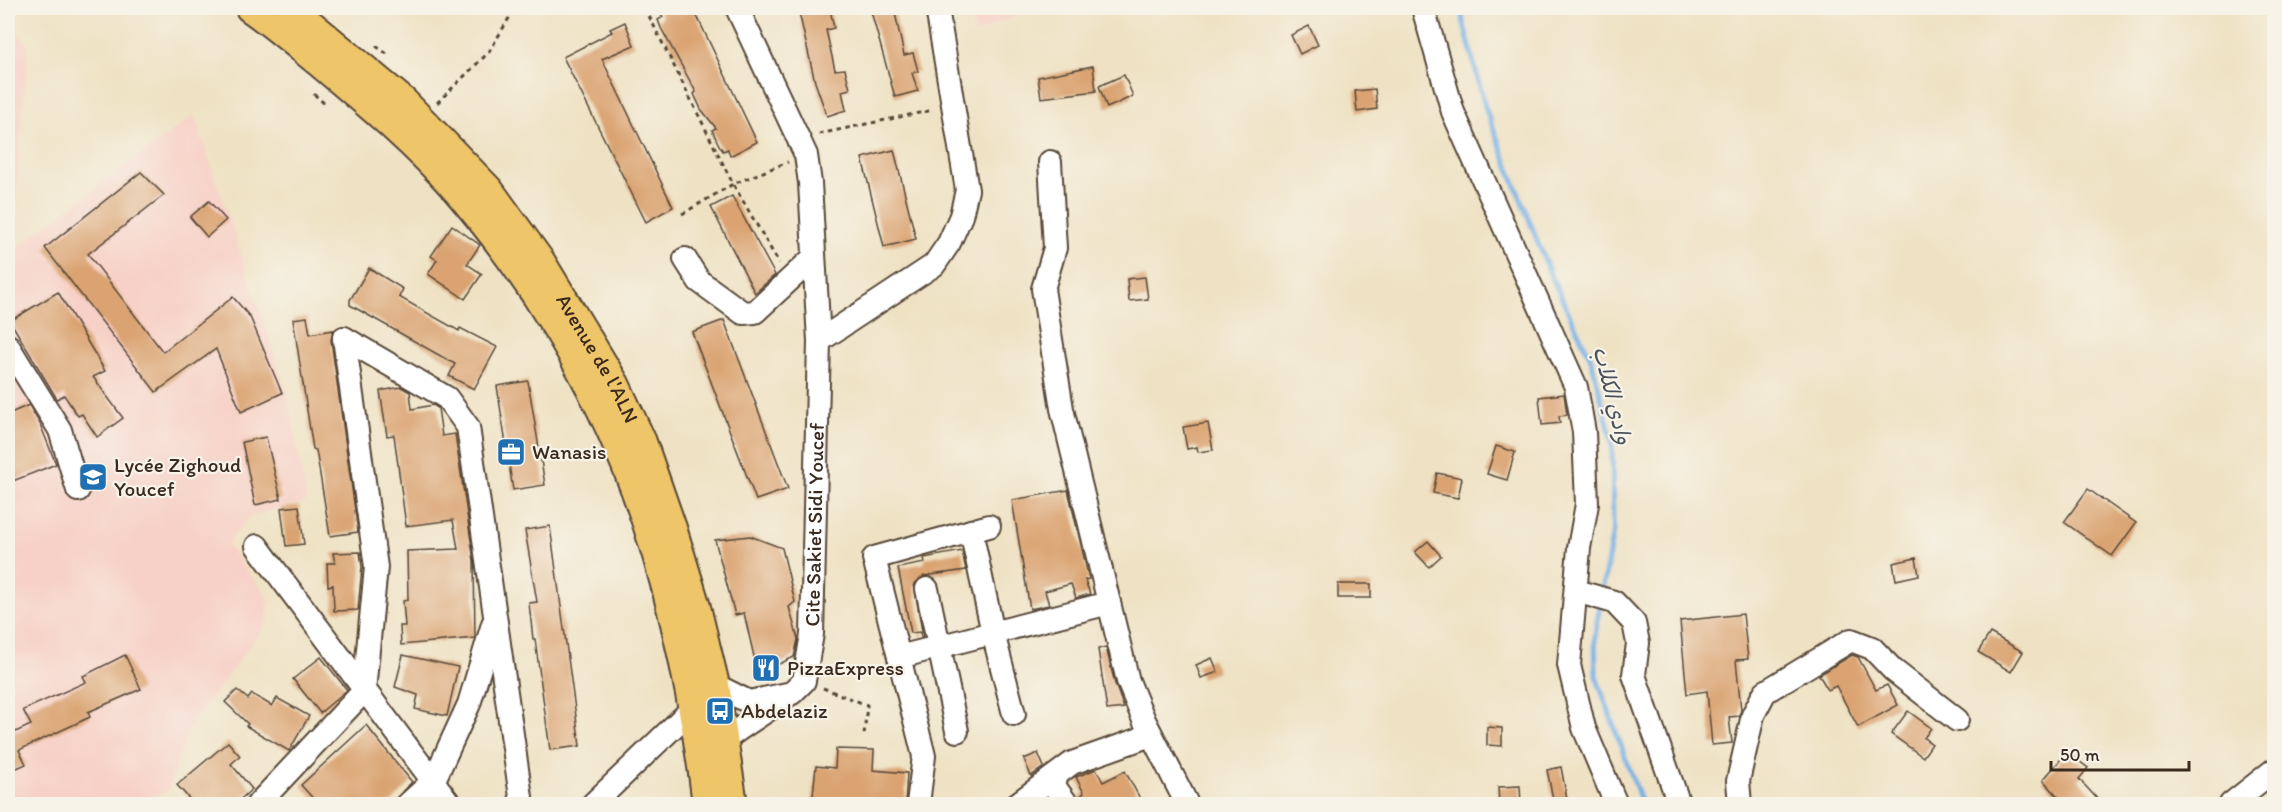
<svg xmlns="http://www.w3.org/2000/svg" width="2282" height="812" font-family="Itim,'Playpen Sans Arabic',sans-serif">
  <rect width="100%" height="100%" fill="#f7f3e8"/>
  <filter id="ink" filterUnits="userSpaceOnUse"><feTurbulence type="fractalNoise" baseFrequency=".0167" numOctaves="2"/><feDisplacementMap in="SourceGraphic" scale="12" xChannelSelector="R" yChannelSelector="G"/><feConvolveMatrix kernelMatrix="1 2 1 2 8 2 1 2 1" color-interpolation-filters="sRGB"/></filter>
  <filter id="wash" filterUnits="userSpaceOnUse"><feTurbulence type="fractalNoise" baseFrequency=".008" numOctaves="4" result="noise"/><feDisplacementMap in="SourceGraphic" scale="24" xChannelSelector="R" yChannelSelector="G"/><feGaussianBlur stdDeviation="1.35" result="paint"/><feColorMatrix in="noise" values="0 0 0 0 0 0 0 0 0 0 0 0 0 0 0 0 0 1.4 0 .05"/><feComposite in="paint" operator="in"/></filter>
  <g filter="url(#wash)">
    <rect width="100%" height="100%" fill="#efe2c4"/>
    <g fill="#f7d1c7">
      <polygon points="970,8 1033,8 975,34"/>
      <polygon points="8,19 28,46 11,252 194,115 287,392 307,502 250,516 227,544 268,598 268,621 188,729 168,791 128,804 8,804"/>
    </g>
    <g fill="none" stroke-linecap="round" stroke-linejoin="round">
      <g stroke="#74b0e6" stroke-width="5">
        <polyline points="1460,8 1485,107 1551,276 1591,359 1612,440 1613,531 1602,592"/>
        <polyline points="1600,605 1595,636 1596,676 1642,804"/>
      </g>
    </g>
    <g id="blocks">
      <g fill="#daa371">
        <polygon points="657,8 693,8 757,142 730,156 728,149 723,151 719,145 712,130 716,128 701,109 694,94 696,92 661,28 658,20 663,17"/>
        <polygon points="798,8 830,9 834,28 826,30 835,70 845,69 850,89 842,91 846,110 827,116 815,82"/>
        <polygon points="870,8 894,8 904,55 913,53 918,71 912,73 918,91 895,97"/>
        <polygon points="625,22 634,45 602,59 673,207 646,222 563,57 612,32 610,29"/>
        <polygon points="1309,26 1318,45 1300,54 1291,35"/>
        <polygon points="1093,66 1096,91 1041,98 1038,77"/>
        <polygon points="1124,75 1133,96 1107,108 1099,86"/>
        <polygon points="1375,89 1377,109 1357,112 1355,91"/>
        <polygon points="894,150 916,239 884,247 862,158"/>
        <polygon points="141,172 164,195 88,254 163,352 233,297 250,317 282,393 241,412 216,349 156,392 45,248"/>
        <polygon points="732,196 775,275 755,293 711,207"/>
        <polygon points="209,201 226,220 207,237 190,217"/>
        <polygon points="452,225 480,245 467,264 482,274 465,299 428,274 437,260 431,256"/>
        <polygon points="369,268 403,289 399,297 459,331 460,328 497,347 474,389 449,376 455,364 350,305 350,300"/>
        <polygon points="1145,277 1148,299 1129,301 1127,279"/>
        <polygon points="58,292 105,371 93,377 123,418 97,437 82,414 78,416 64,395 57,399 10,321"/>
        <polygon points="307,317 310,334 333,330 331,340 358,532 330,536 316,450 313,449 293,319"/>
        <polygon points="724,320 788,489 756,500 692,332"/>
        <polygon points="528,381 545,485 513,490 497,386"/>
        <polygon points="401,387 410,392 412,409 433,405 438,408 442,436 455,434 474,561 475,638 401,645 400,626 405,626 403,601 408,600 407,551 458,549 453,520 406,526 394,435 387,436 380,391"/>
        <polygon points="1564,394 1567,415 1559,416 1560,423 1542,425 1539,397"/>
        <polygon points="29,405 40,424 56,464 8,483 8,414"/>
        <polygon points="1208,423 1213,450 1198,452 1197,447 1187,449 1183,427"/>
        <polygon points="266,437 281,499 255,505 242,442"/>
        <polygon points="1496,446 1515,452 1507,480 1487,474"/>
        <polygon points="1437,473 1462,478 1458,498 1433,493"/>
        <polygon points="2088,489 2136,523 2112,556 2064,522"/>
        <polygon points="1068,490 1089,579 1085,580 1090,594 1076,598 1071,584 1045,591 1049,605 1030,609 1012,500"/>
        <polygon points="299,506 304,544 286,546 281,508"/>
        <polygon points="550,526 580,746 550,750 535,639 533,639 529,603 537,602 525,530"/>
        <polygon points="750,536 782,548 795,602 789,607 798,639 794,657 758,674 744,613 735,615 715,540"/>
        <polygon points="1428,541 1441,556 1429,567 1415,552"/>
        <polygon points="962,551 966,570 924,576 914,584 923,637 921,637 920,632 911,633 898,568 925,563 924,558"/>
        <polygon points="360,552 362,567 358,610 334,611 333,585 328,586 327,563 335,563 333,553"/>
        <polygon points="1916,558 1919,575 1896,580 1893,563"/>
        <rect x="1338" y="584" width="33" height="14"/>
        <polygon points="1743,614 1748,659 1736,660 1741,710 1739,716 1729,717 1732,743 1712,745 1707,691 1687,694 1680,621"/>
        <polygon points="1990,633 2023,652 2011,672 1978,652"/>
        <polygon points="1106,647 1115,684 1124,708 1107,710 1098,649"/>
        <polygon points="125,655 141,689 88,712 90,717 19,750 26,764 8,772 8,727 11,734 31,725 23,710 86,682 83,676"/>
        <polygon points="403,655 458,667 447,716 415,709 418,695 395,687"/>
        <polygon points="1852,655 1858,657 1876,690 1887,685 1898,705 1858,727 1836,686 1828,690 1819,675"/>
        <polygon points="321,657 347,690 320,713 293,679"/>
        <polygon points="1212,658 1218,672 1201,678 1196,665"/>
        <polygon points="237,690 248,699 252,694 272,706 277,698 309,716 289,751 246,726 248,724 225,702"/>
        <polygon points="1908,711 1931,728 1924,738 1932,744 1923,757 1891,734"/>
        <polygon points="366,725 412,782 390,804 318,804 301,785"/>
        <polygon points="1487,727 1502,728 1502,746 1487,745"/>
        <polygon points="228,742 240,756 231,764 252,789 235,804 194,804 177,785"/>
        <polygon points="836,749 874,750 873,770 907,773 905,804 812,804 816,766 835,768"/>
        <polygon points="2067,752 2088,768 2079,779 2102,804 2065,804 2043,780"/>
        <polygon points="1038,753 1044,767 1031,776 1024,759"/>
        <polygon points="1561,767 1568,804 1554,804 1547,770"/>
        <polygon points="1096,769 1103,782 1125,771 1143,804 1080,804 1079,797 1084,793 1076,777"/>
        <polygon points="1520,786 1521,804 1499,804 1498,787"/>
      </g>
    </g>
  </g>
  <g filter="url(#ink)">
    <use href="#blocks" fill-opacity="0" stroke="#564637" stroke-width="1.5"/>
    <g fill="none" stroke-linecap="round" stroke-linejoin="round">
      <g stroke="#564637" stroke-width="26">
        <g id="minor">
          <polyline points="1423,8 1453,112 1576,387 1584,432 1587,504 1579,548 1569,665 1584,728 1616,804"/>
          <polyline points="1050,162 1055,248 1043,289 1062,409 1128,681 1144,720 1187,804"/>
          <polyline points="685,259 699,281 743,313 755,312 813,258"/>
          <polyline points="344,338 447,398 468,427 522,804"/>
          <polyline points="819,341 934,265 949,243 961,216 967,190 937,8"/>
          <polyline points="8,346 60,430 78,490"/>
          <polyline points="971,531 993,633 1014,714"/>
          <polyline points="257,546 450,804"/>
          <polyline points="927,589 957,731"/>
          <polyline points="1576,591 1614,602 1634,623 1638,643 1634,675 1679,804"/>
          <polyline points="899,657 1109,603"/>
          <path id="s1" d="M 715,685 L 749,702 L 792,693 L 804,681 L 812,634 L 819,341 L 810,183 L 806,155 L 737,8"/>
          <path d="M 714,751 C 734,728 765,715 788,695"/>
          <polyline points="1050,780 1067,804"/>
          <polyline points="258,804 364,691 376,567 344,338"/>
          <polyline points="408,804 434,780 469,704 493,624"/>
          <polyline points="593,804 692,709"/>
          <polyline points="918,804 924,756 874,558 989,526"/>
          <polyline points="1017,804 1072,763 1151,735"/>
          <polyline points="1740,804 1738,781 1753,715 1765,692 1851,640 1872,648 1893,670 1957,720"/>
          <polyline points="2231,804 2274,770"/>
        </g>
      </g>
      <g stroke="#564637" stroke-width="32">
        <g id="major">
          <path d="M 250,8 C 275,25 297,45 321,64 C 367,103 414,142 454,187 C 530,274 595,380 635,489 C 672,590 694,698 707,804"/>
          <path id="s2" d="M 291,8 L 403,101 L 489,190 L 541,262 L 615,384 L 642,442 L 672,528 L 696,607 L 715,685 L 733,804"/>
        </g>
      </g>
      <g stroke="#564637" stroke-width="3" stroke-dasharray="4.5 4.5" stroke-linecap="butt">
        <polyline points="645,8 733,184 779,263"/>
        <polyline points="376,46 387,54"/>
        <polyline points="314,94 327,106"/>
        <polyline points="437,103 489,52 515,8"/>
        <polyline points="819,134 933,110"/>
        <polyline points="682,214 733,184 788,162"/>
        <polyline points="823,688 867,705 864,735"/>
      </g>
      <use href="#minor" stroke="#fff" stroke-width="22"/>
      <use href="#major" stroke="#eec569" stroke-width="28"/>
    </g>
  </g>
  <defs>
    <g id="office-square" transform="scale(1.5)"><rect x="-9" y="-9" width="18" height="18" rx="4" fill="#1f6fb2" stroke="#f7f3e8"/><path d="M-6-3h4V-5.5h4V-3h4V5H-6ZM-1-4.5V-3h2v-1.5ZM-6 0V1H6V0Z" fill="#fff"/></g>
    <g id="school-square" transform="scale(1.5)"><rect x="-9" y="-9" width="18" height="18" rx="4" fill="#1f6fb2" stroke="#f7f3e8"/><path d="M0-5L7-2L0 1L-7-2ZM-4 1L0 2.5L4 1V4Q0 6-4 4Z" fill="#fff"/></g>
    <g id="restaurant-square" transform="scale(1.5)"><rect x="-9" y="-9" width="18" height="18" rx="4" fill="#1f6fb2" stroke="#f7f3e8"/><path d="M-5-6h1v4h1v-4h1v4h1v-4h1v5L-1.5 .5V6h-2V.5L-5-1ZM5-6V6H3V1.5H1.5Q1.5-4 5-6Z" fill="#fff"/></g>
    <g id="bus-square" transform="scale(1.5)"><rect x="-9" y="-9" width="18" height="18" rx="4" fill="#1f6fb2" stroke="#f7f3e8"/><path d="M-5-6H5V4H4V6H2V4H-2V6H-4V4H-5ZM-3.5-4V0h7V-4ZM-3.5 1.2v1.5H-2V1.2ZM2 1.2v1.5H3.5V1.2Z" fill="#fff"/></g>
  </defs>
  <g fill-rule="evenodd">
    <use href="#office-square" x="511" y="452"/>
    <use href="#school-square" x="93" y="477"/>
    <use href="#restaurant-square" x="766" y="668"/>
    <use href="#bus-square" x="720" y="711"/>
  </g>
  <g text-anchor="middle" stroke-width="4.5" stroke-linejoin="round" paint-order="stroke">
    <g font-size="21" fill="#3b2a1e" stroke="#f7f3e8">
      <text dy="7" stroke="none"><textPath href="#s2" startOffset="470">Avenue de l'ALN</textPath></text>
      <text dy="7" stroke="none"><textPath href="#s1" startOffset="256">Cite Sakiet Sidi Youcef</textPath></text>
    </g>
    <g font-size="21" fill="#3b2a1e" stroke="#f7f3e8" text-anchor="start">
      <text x="532" y="459">Wanasis</text>
      <text x="114" y="472">Lycée Zighoud<tspan x="114" dy="24">Youcef</tspan></text>
      <text x="787" y="675">PizzaExpress</text>
      <text x="741" y="718">Abdelaziz</text>
    </g>
    <g font-size="22" font-style="italic" fill="#4c525a" stroke="#f7f3e8">
      <text transform="translate(1613 395) rotate(76)" y="8">وادي الكلاب</text>
    </g>
  </g>
  <rect width="2282" height="812" fill="none" stroke="#f7f3e8" stroke-width="30"/>
  <path d="M2051 761v9h138v-9" fill="none" stroke="#3b2a1e" stroke-width="3"/>
  <text x="2060" y="761" font-size="18" fill="#3b2a1e" stroke="#f7f3e8" stroke-width="4.5" paint-order="stroke">50 m</text>
</svg>
